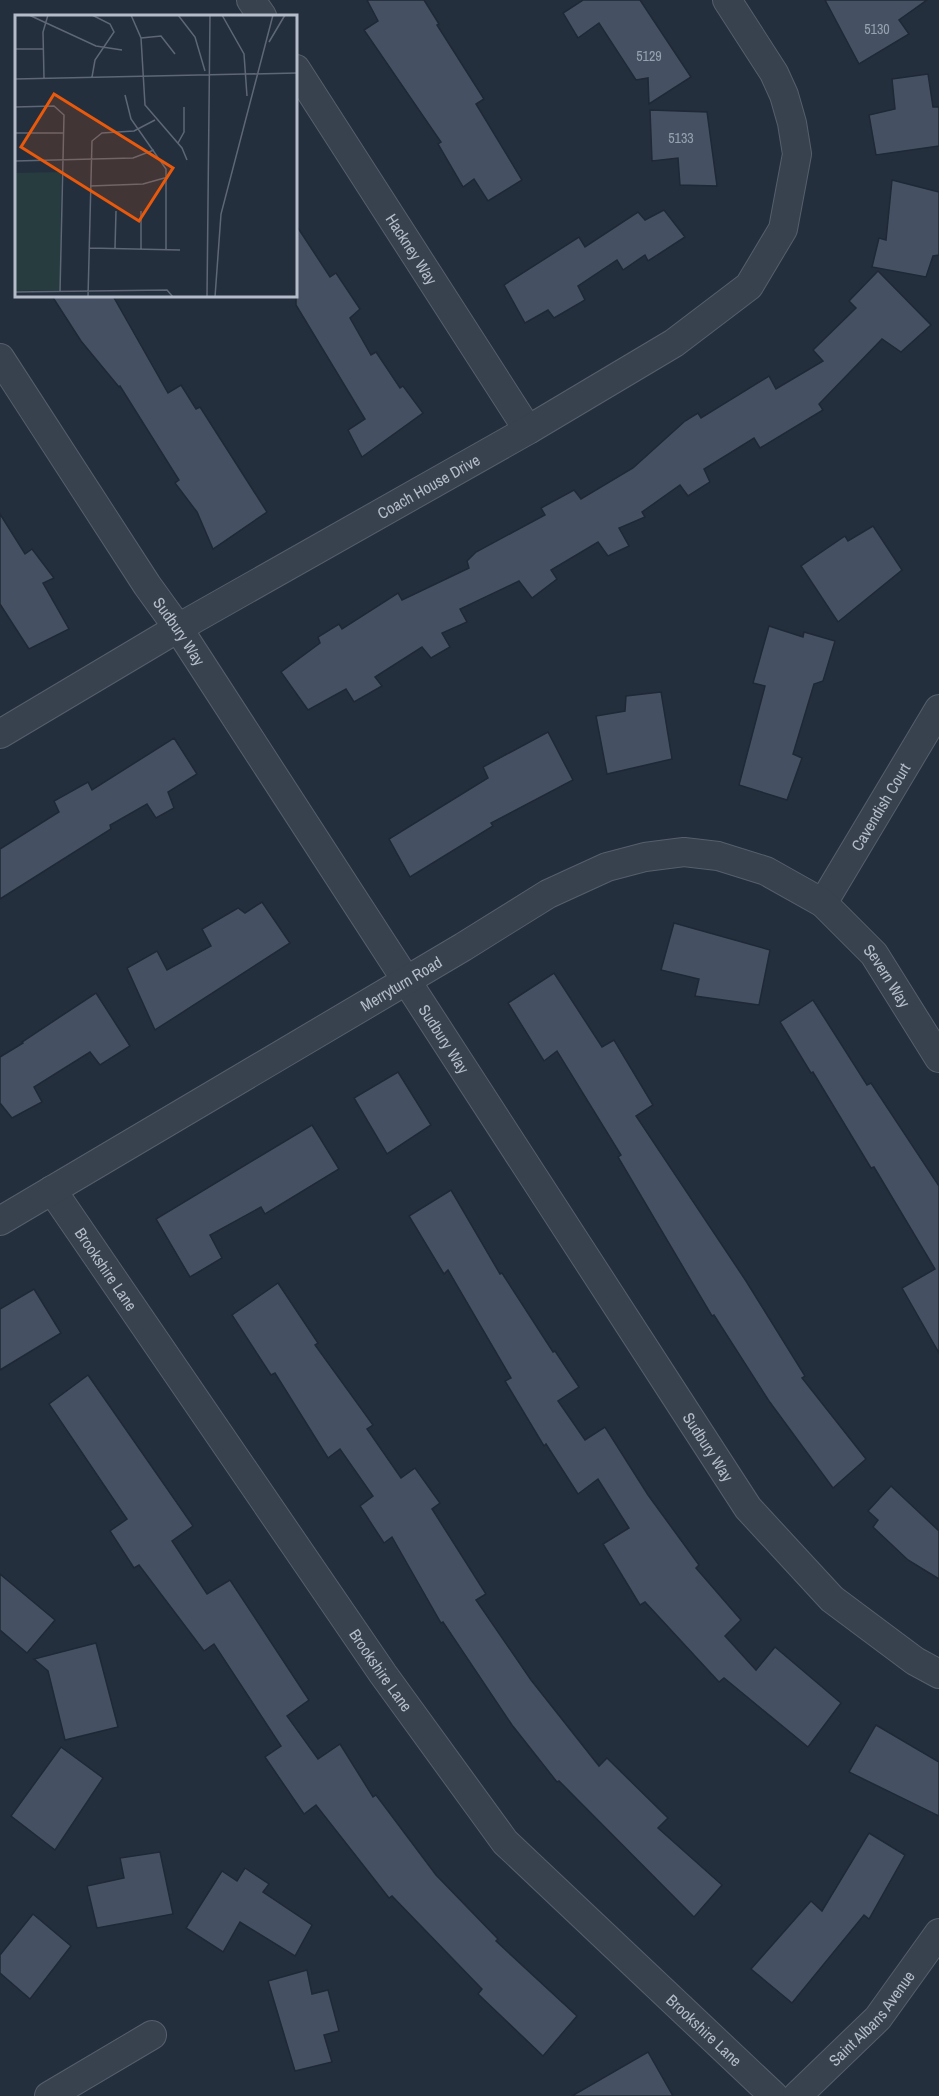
<svg xmlns="http://www.w3.org/2000/svg" width="939" height="2096" font-family="'Archivo Narrow',sans-serif">
  <rect width="100%" height="100%" fill="#242f3e"/>
  <g fill="#455162" stroke="#1f2835" stroke-width="1.5">
    <polygon points="367,0 424,0 439,24 437,25 484,99 476,104 522,180 488,201 474,179 463,187 438,144 441,142 364,30 378,21"/>
    <polygon points="583,0 640,0 691,77 649,104 648,78 636,80 599,23 578,38 563,13"/>
    <polygon points="825,0 927,0 899,20 909,34 859,64"/>
    <polygon points="928,74 933,107 939,107 939,146 876,155 869,115 895,109 892,79"/>
    <polygon points="650,110 707,112 717,186 680,185 678,158 652,161"/>
    <polygon points="892,180 939,192 939,255 933,256 926,277 872,267 879,238 886,240"/>
    <polygon points="664,210 685,237 648,261 645,255 623,270 617,260 578,286 585,300 554,318 548,310 525,323 504,285 579,237 585,247 638,212 645,220"/>
    <polygon points="296,225 330,277 336,273 360,309 350,318 371,355 376,352 400,388 403,386 423,413 362,457 348,430 365,419 296,305"/>
    <polygon points="878,271 931,325 901,352 882,339 819,404 823,410 760,448 754,438 704,469 710,482 688,496 680,485 642,512 645,517 619,528 629,546 608,556 598,542 551,570 557,579 532,598 519,581 460,609 467,622 442,633 450,647 431,658 422,647 375,677 382,686 354,702 346,689 308,710 281,672 320,643 318,637 339,624 342,629 398,593 402,600 469,568 467,561 476,552 545,515 541,508 574,490 581,499 633,468 685,421 698,413 701,418 769,376 776,389 823,361 813,350 856,308 849,301"/>
    <polygon points="52,296 113,296 168,393 181,385 196,409 200,407 267,512 213,549 197,512 175,483 179,480 120,386 119,387 81,341"/>
    <polygon points="0,514 25,554 32,549 54,578 43,583 69,629 29,649 0,604"/>
    <polygon points="873,526 902,570 838,622 801,566 845,536 848,541"/>
    <polygon points="769,626 803,637 804,632 835,641 823,681 814,684 793,754 802,758 787,800 739,785 765,686 753,683"/>
    <polygon points="661,692 672,759 607,774 596,716 625,711 626,696"/>
    <polygon points="548,732 573,780 491,823 493,826 410,877 389,839 488,778 483,767"/>
    <polygon points="174,738 197,774 168,792 174,808 156,818 147,804 110,825 111,829 0,899 0,849 59,812 54,801 88,782 92,790"/>
    <polygon points="262,902 290,943 155,1030 127,968 157,951 167,970 211,946 202,929 238,908 245,913"/>
    <polygon points="674,923 770,950 759,1005 695,996 699,979 661,970"/>
    <polygon points="554,973 602,1047 614,1040 653,1105 636,1116 746,1281 805,1376 802,1378 866,1459 833,1488 769,1401 714,1315 712,1316 618,1157 621,1155 557,1051 544,1061 508,1003"/>
    <polygon points="96,993 130,1046 100,1065 90,1052 34,1087 42,1102 12,1118 0,1103 0,1057 23,1043 22,1042"/>
    <polygon points="813,1000 867,1085 871,1083 939,1186 939,1353 902,1288 935,1269 874,1167 871,1168 813,1072 811,1073 780,1022"/>
    <polygon points="398,1072 431,1125 387,1154 354,1098"/>
    <polygon points="312,1125 339,1169 265,1214 261,1207 210,1235 222,1258 190,1277 156,1219"/>
    <polygon points="451,1190 500,1274 502,1273 553,1352 555,1351 579,1387 558,1401 585,1440 605,1427 648,1495 699,1565 696,1568 741,1620 725,1636 756,1670 775,1647 841,1703 808,1747 724,1678 719,1682 645,1602 640,1605 603,1544 629,1528 598,1479 578,1494 546,1444 544,1446 505,1381 511,1378 448,1270 444,1274 409,1216"/>
    <polygon points="278,1283 318,1343 315,1345 373,1425 367,1429 401,1478 415,1468 440,1503 432,1509 486,1594 476,1600 531,1680 599,1766 607,1758 668,1818 658,1828 722,1885 694,1917 559,1781 557,1782 512,1725 443,1622 441,1623 392,1537 384,1543 360,1506 373,1496 340,1449 328,1458 275,1373 271,1375 232,1315"/>
    <polygon points="34,1289 61,1333 0,1370 0,1309"/>
    <polygon points="88,1375 193,1526 172,1541 207,1594 230,1580 309,1700 287,1716 318,1759 340,1744 373,1797 376,1795 436,1875 498,1939 496,1941 577,2016 543,2056 478,1994 482,1989 392,1896 389,1898 316,1805 304,1814 265,1757 281,1746 214,1644 204,1651 139,1565 134,1568 110,1531 127,1519 49,1404"/>
    <polygon points="891,1486 939,1531 939,1579 908,1560 873,1527 878,1520 868,1511"/>
    <polygon points="0,1574 55,1620 27,1653 0,1630"/>
    <polygon points="96,1643 118,1727 65,1740 48,1671 34,1659"/>
    <polygon points="876,1725 939,1762 939,1816 849,1772"/>
    <polygon points="61,1747 103,1778 55,1850 11,1816"/>
    <polygon points="869,1833 905,1855 869,1919 864,1915 792,2003 751,1969 811,1901 822,1911"/>
    <polygon points="160,1852 173,1914 97,1928 87,1886 124,1878 120,1858"/>
    <polygon points="245,1868 269,1884 263,1892 312,1925 295,1956 240,1922 223,1952 186,1928 222,1871 237,1881"/>
    <polygon points="33,1914 71,1946 30,1999 0,1973 0,1955"/>
    <polygon points="307,1970 312,1994 328,1990 339,2031 324,2035 332,2062 295,2071 268,1981"/>
    <polygon points="648,2052 673,2096 572,2096"/>
  </g>
  <g fill="none" stroke-linecap="round" stroke-linejoin="round">
    <g stroke="#565f6c" stroke-width="30">
      <g id="minor">
        <polyline points="251,0 262,16"/>
        <path id="s1" d="M 296,69 L 528,430"/>
        <path id="s2" d="M 0,358 L 147,585 L 178,628 L 748,1508 L 832,1599 L 915,1661 L 939,1674"/>
        <path id="s3" d="M 0,734 L 178,628 L 528,430 L 674,343 L 749,286 L 783,229 L 797,154 L 792,123 L 784,95 L 774,73 L 727,0"/>
        <path id="s4" d="M 823,903 L 939,709"/>
        <path id="s5" d="M 52,1190 L 383,1674 L 505,1842 L 774,2096"/>
        <path id="s6" d="M 0,1221 L 463,947 L 548,894 L 607,867 L 645,857 L 684,852 L 718,856 L 766,871 L 823,903 L 874,954 L 939,1058"/>
        <polyline points="49,2096 152,2035"/>
        <path id="s7" d="M 797,2096 L 878,2018 L 939,1933"/>
      </g>
    </g>
    <use href="#minor" stroke="#38414e" stroke-width="28"/>
  </g>
  <g text-anchor="middle" stroke-width="4.5" stroke-linejoin="round" paint-order="stroke">
    <g font-size="14" fill="#98a1af">
      <text x="877" y="34">5130</text>
      <text x="649" y="61">5129</text>
      <text x="681" y="143">5133</text>
    </g>
    <g font-size="16" fill="#b4bcc9" stroke="#1d2633">
      <text dy="6" stroke="none"><textPath href="#s1" startOffset="214">Hackney Way</textPath></text>
      <text dy="6" stroke="none"><textPath href="#s3" startOffset="495">Coach House Drive</textPath></text>
      <text dy="6" stroke="none"><textPath href="#s2" startOffset="327">Sudbury Way</textPath></text>
      <text dy="6" stroke="none"><textPath href="#s4" startOffset="112">Cavendish Court</textPath></text>
      <text dy="6" stroke="none"><textPath href="#s6" startOffset="1029">Severn Way</textPath></text>
      <text dy="6" stroke="none"><textPath href="#s6" startOffset="466">Merryturn Road</textPath></text>
      <text dy="6" stroke="none"><textPath href="#s2" startOffset="813">Sudbury Way</textPath></text>
      <text dy="6" stroke="none"><textPath href="#s5" startOffset="96">Brookshire Lane</textPath></text>
      <text dy="6" stroke="none"><textPath href="#s2" startOffset="1299">Sudbury Way</textPath></text>
      <text dy="6" stroke="none"><textPath href="#s5" startOffset="582">Brookshire Lane</textPath></text>
      <text dy="6" stroke="none"><textPath href="#s7" startOffset="108">Saint Albans Avenue</textPath></text>
      <text dy="6" stroke="none"><textPath href="#s5" startOffset="1068">Brookshire Lane</textPath></text>
    </g>
  </g>
  <g transform="translate(15 15)">
    <rect width="282" height="282" fill="#242f3e"/>
    <path d="M 46,157 L 45,275 L 0,276 L 0,158 Z" fill="#263c3f"/>
    <path fill="none" stroke="#5e6776" stroke-width="1.5" d="M 14,0 L 81,31 L 107,35M 77,0 L 95,9 L 99,17 L 80,45 L 77,62M 116,0 L 126,23 L 130,90 L 167,133 L 172,145M 163,0 L 180,22 L 190,56M 207,0 L 229,39 L 232,81M 126,23 L 146,21 L 160,39M 254,27 L 270,0M 0,34 L 28,34M 29,63 L 28,17 L 33,0M 0,64 L 282,58M 110,80 L 116,104 L 151,154 L 151,234M 0,92 L 39,91 L 49,100 L 45,277M 0,118 L 49,118M 163,128 L 169,117 L 169,92M 0,146 L 118,143 L 139,135M 75,171 L 128,169 L 153,162M 74,233 L 165,235M 100,233 L 101,196M 126,234 L 126,196M 0,277 L 152,275 L 158,282M 73,282 L 77,126 L 87,118 L 119,116 L 140,105M 192,282 L 195,0M 200,282 L 206,199 L 258,0"/>
    <path fill="#e8590c" fill-opacity="0.15" stroke="#e8590c" stroke-width="3" d="M 39,79 L 158,153 L 124,206 L 6,132 Z"/>
    <rect width="282" height="282" fill="none" stroke="#b4bcc9" stroke-width="3"/>
  </g>
</svg>
